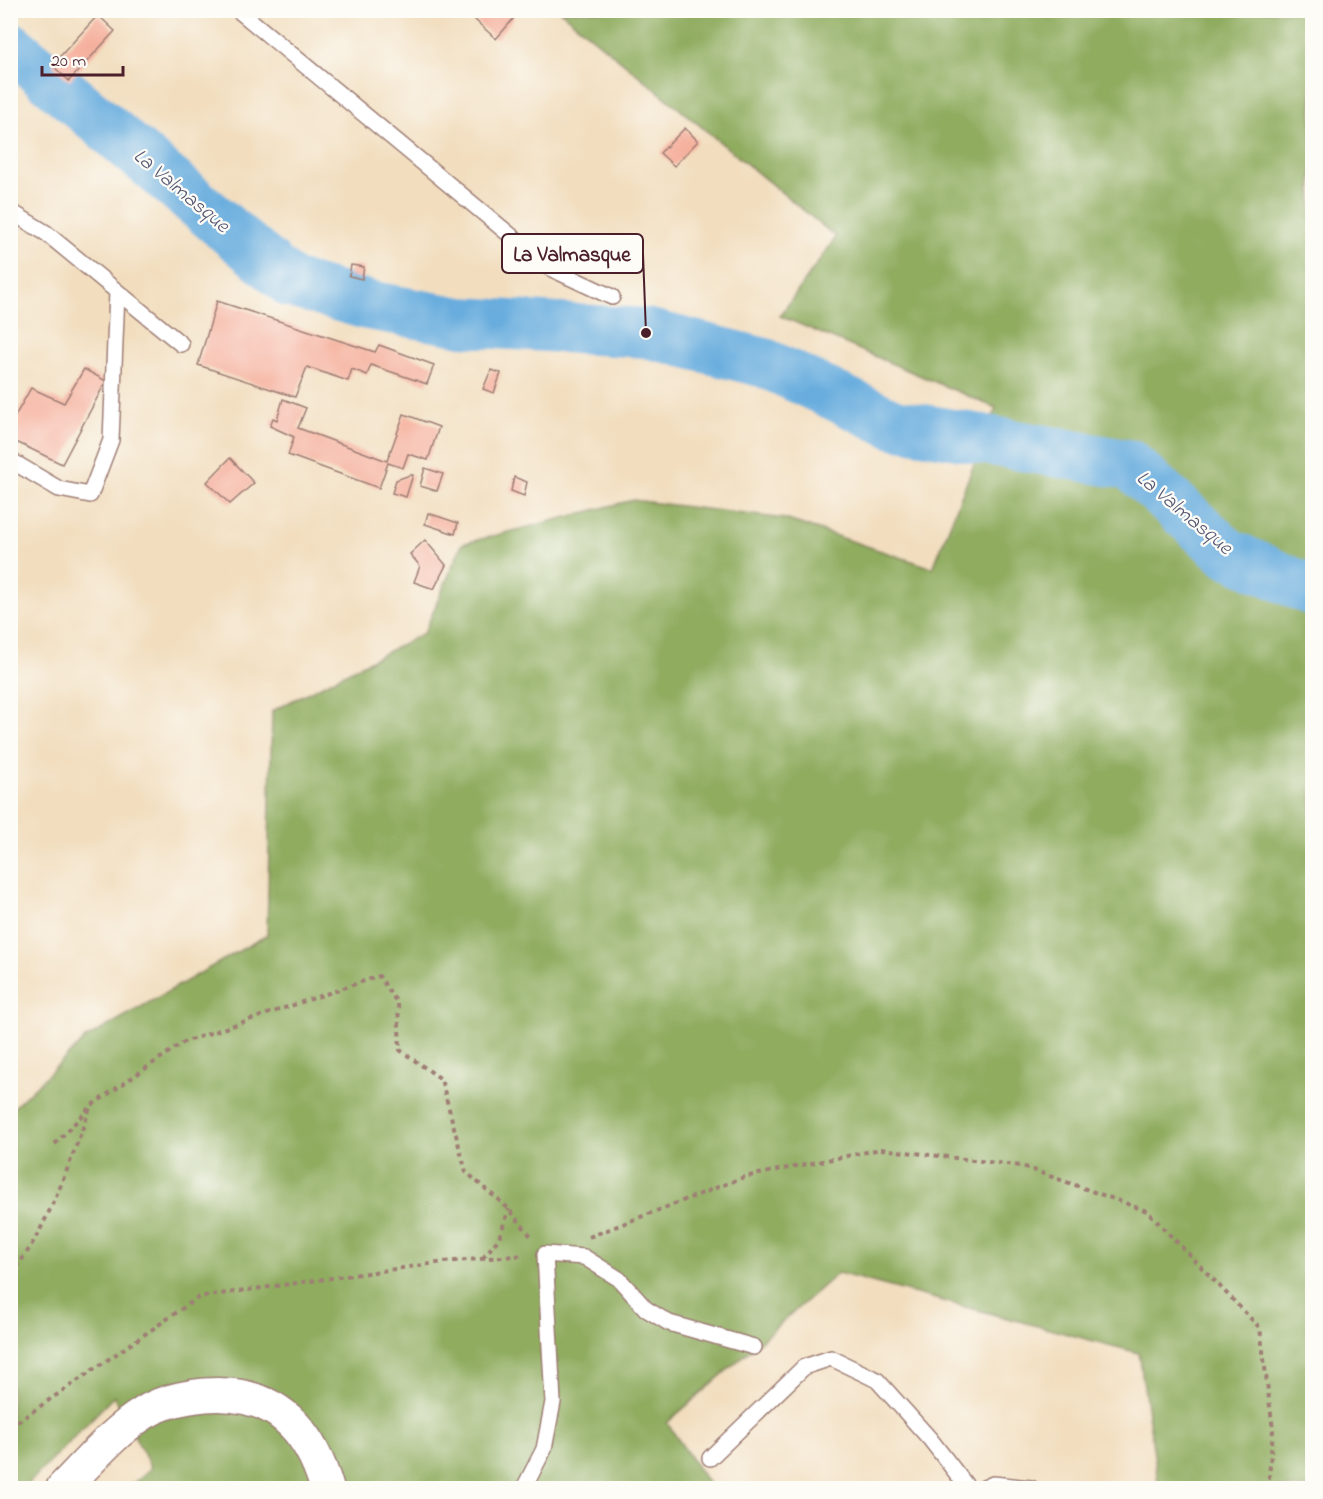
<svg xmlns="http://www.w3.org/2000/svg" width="1323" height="1499" font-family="'Indie Flower',sans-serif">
  <rect width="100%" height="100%" fill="#fdfcf7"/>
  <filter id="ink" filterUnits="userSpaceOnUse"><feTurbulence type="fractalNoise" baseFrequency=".0167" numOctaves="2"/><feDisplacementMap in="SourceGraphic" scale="12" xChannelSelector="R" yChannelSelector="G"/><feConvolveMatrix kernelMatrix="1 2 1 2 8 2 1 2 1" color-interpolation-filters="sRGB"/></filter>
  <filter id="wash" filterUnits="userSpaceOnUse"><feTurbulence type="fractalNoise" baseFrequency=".008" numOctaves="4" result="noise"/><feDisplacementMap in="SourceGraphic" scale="24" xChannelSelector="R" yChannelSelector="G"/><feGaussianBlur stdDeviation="1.35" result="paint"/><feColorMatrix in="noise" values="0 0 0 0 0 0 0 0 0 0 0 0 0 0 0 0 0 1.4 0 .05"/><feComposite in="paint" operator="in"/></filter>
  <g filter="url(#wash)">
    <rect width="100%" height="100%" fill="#f2debf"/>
    <polygon fill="#8fac5f" stroke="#6c6645" stroke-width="1.5" points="560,11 1312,11 1312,1488 1159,1488 1139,1353 838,1273 667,1423 711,1488 128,1488 151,1468 114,1396 24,1488 11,1488 11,1110 85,1039 267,935 272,711 424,633 462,544 633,500 785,519 933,568 996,408 780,316 836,237"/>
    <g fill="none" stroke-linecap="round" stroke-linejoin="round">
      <polyline stroke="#69adde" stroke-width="50" points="10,46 291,283 367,305 462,322 646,333 765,363 894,424 1130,465 1228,553 1312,591"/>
    </g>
    <g id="blocks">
      <g fill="#f5af9b">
        <polygon points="485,10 506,10 514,18 496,39 475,20"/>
        <polygon points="98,15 115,31 69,81 52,65"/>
        <polygon points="685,128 698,141 674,166 660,153"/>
        <polygon points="351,265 364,267 362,279 349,276"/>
        <polygon points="217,301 375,352 379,345 434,365 427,384 371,365 367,375 352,369 348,381 307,367 295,397 198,365"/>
        <polygon points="84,369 106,381 62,464 10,439 10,425 31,388 64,403"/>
        <polygon points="491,370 501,373 494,393 483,389"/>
        <polygon points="283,399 306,408 298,428 387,461 404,414 439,427 428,460 408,454 403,468 388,463 379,488 288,455 294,437 270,426 273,418 277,420"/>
        <polygon points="230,458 254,483 230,504 207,482"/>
        <polygon points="425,468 443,474 437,491 420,486"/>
        <polygon points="410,475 413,475 406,497 392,493 396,480"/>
        <polygon points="514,477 527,482 524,496 511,491"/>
        <polygon points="428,513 458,523 455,534 425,524"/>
        <polygon points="425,540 446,565 434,589 414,582 420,566 410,554"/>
      </g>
    </g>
  </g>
  <g filter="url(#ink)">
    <use href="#blocks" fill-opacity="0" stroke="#9e7e75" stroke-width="1.5"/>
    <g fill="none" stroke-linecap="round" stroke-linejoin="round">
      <g stroke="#9e7e75" stroke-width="18">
        <g id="service">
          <polyline points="238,10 550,268 612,297"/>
          <polyline points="10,211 46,233 181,344"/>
          <polyline points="10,460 59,489 90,495 111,440 117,292"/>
          <polyline points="710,1458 804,1367 831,1358 877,1380 930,1439 968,1488"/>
          <polyline points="524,1488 544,1449 553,1402 545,1254 584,1257 619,1279 646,1309 669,1323 754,1347"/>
          <polyline points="984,1488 993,1484 1031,1488"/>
        </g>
      </g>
      <g stroke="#9e7e75" stroke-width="36">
        <path id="tertiary" d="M 63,1488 C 88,1463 113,1432 144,1413 C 161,1402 185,1397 205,1395 C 273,1390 309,1426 327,1488"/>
      </g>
      <g stroke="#9e7e75" stroke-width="4" stroke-dasharray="4.5 4.5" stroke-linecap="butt">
        <polyline points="55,1144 92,1105 184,1042 379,976 398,1004 400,1050 441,1079 466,1172 509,1209 533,1239"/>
        <polyline points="589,1237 744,1177 881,1149 1022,1166 1147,1211 1260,1328 1273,1430 1268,1488"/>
        <polyline points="483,1258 499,1238 509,1209"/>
        <path d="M 10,1274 C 45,1237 72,1157 90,1108"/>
        <polyline points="10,1427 199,1297 444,1262 525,1255"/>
      </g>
      <use href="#service" stroke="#fff" stroke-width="15"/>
      <use href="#tertiary" stroke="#fff" stroke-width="33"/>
    </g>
  </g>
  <g text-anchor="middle" stroke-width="4.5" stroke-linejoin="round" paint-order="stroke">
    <g font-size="21" font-style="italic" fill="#565873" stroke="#fdfcf7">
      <text transform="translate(182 190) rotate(40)" y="7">La Valmasque</text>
      <text transform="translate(1185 512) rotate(40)" y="7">La Valmasque</text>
    </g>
  </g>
  <path fill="none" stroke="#4a1f2b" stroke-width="2" d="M646 333L643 254"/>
  <circle fill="#4a1f2b" stroke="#fdfcf7" stroke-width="2" cx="646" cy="333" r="6"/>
  <rect fill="#fdfcf7" stroke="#4a1f2b" stroke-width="2" x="502" y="234" width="141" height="39" rx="6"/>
  <g font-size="21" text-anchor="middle" font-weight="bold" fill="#4a1f2b">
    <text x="572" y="261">La Valmasque</text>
  </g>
  <rect width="1323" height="1499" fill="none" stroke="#fdfcf7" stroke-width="36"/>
  <path d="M42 66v9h81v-9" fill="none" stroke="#4a1f2b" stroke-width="3"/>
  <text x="51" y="66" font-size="18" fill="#4a1f2b" stroke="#fdfcf7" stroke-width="4.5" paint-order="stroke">20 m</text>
</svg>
